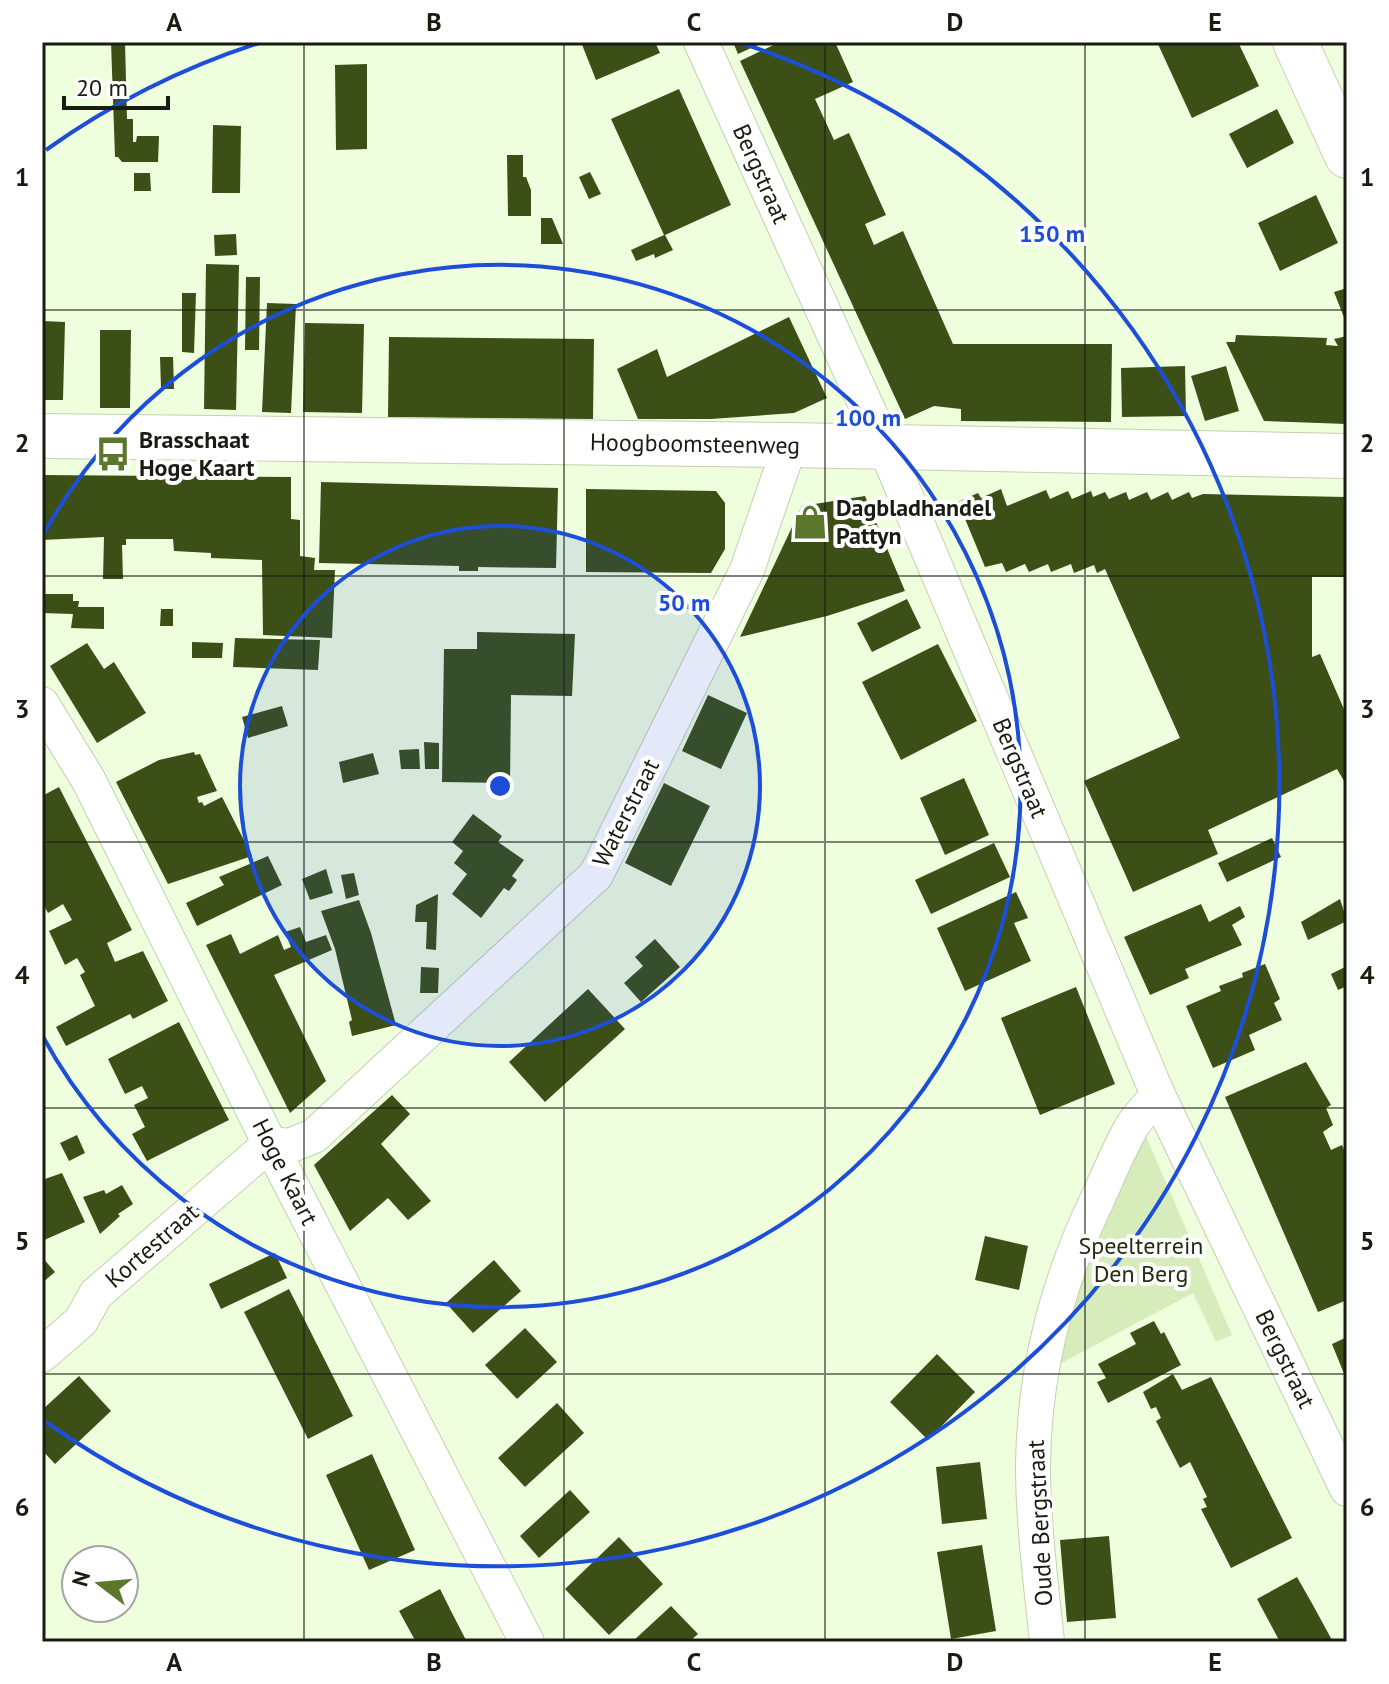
<svg xmlns="http://www.w3.org/2000/svg" width="1389" height="1684" font-family="'PT Sans',sans-serif">
  <rect width="100%" height="100%" fill="#effedd"/>
  <polygon fill="#d7ecbb" points="1145,1134 1232,1335 1216,1342 1193,1293 1054,1367 1089,1246"/>
  <g fill="#3b4f16">
    <polygon points="111,42 125,42 127,119 133,119 133,142 136,142 137,136 159,136 158,162 122,162 118,157 115,157"/>
    <polygon points="581,42 655,42 660,53 596,80"/>
    <polygon points="733,42 764,42 738,54"/>
    <polygon points="780,42 835,42 853,82 815,99 834,140 849,133 886,215 865,224 874,245 903,231 953,344 1112,344 1111,422 961,421 961,409 934,406 905,419 740,61"/>
    <polygon points="1157,42 1238,42 1259,86 1192,118"/>
    <polygon points="367,64 367,149 336,150 335,65"/>
    <polygon points="679,89 731,205 665,235 673,250 655,258 654,254 636,261 631,250 664,235 611,119"/>
    <polygon points="1277,109 1294,143 1247,168 1229,134"/>
    <polygon points="213,125 241,126 240,193 212,193"/>
    <polygon points="507,155 523,155 523,177 526,177 531,190 531,216 508,216"/>
    <polygon points="590,172 601,194 589,199 579,177"/>
    <polygon points="134,173 150,173 151,191 134,191"/>
    <polygon points="1316,195 1338,243 1280,271 1258,223"/>
    <polygon points="541,218 552,218 563,244 541,244"/>
    <polygon points="236,234 237,255 215,256 214,235"/>
    <polygon points="206,264 239,265 236,410 204,409"/>
    <polygon points="246,277 260,277 259,350 245,350"/>
    <polygon points="1347,288 1347,325 1334,292"/>
    <polygon points="182,293 196,293 194,353 182,352"/>
    <polygon points="267,303 296,304 291,413 262,412"/>
    <polygon points="789,317 827,398 794,413 711,419 638,419 617,369 657,349 667,377"/>
    <polygon points="42,321 65,322 63,400 42,400"/>
    <polygon points="305,323 364,324 362,413 303,412"/>
    <polygon points="100,330 131,330 130,408 100,408"/>
    <polygon points="1236,335 1327,338 1326,345 1338,346 1334,339 1347,336 1347,424 1264,421 1226,342 1235,342"/>
    <polygon points="389,337 594,339 593,419 388,417"/>
    <polygon points="160,357 173,357 174,389 161,389"/>
    <polygon points="1185,366 1186,416 1122,417 1121,368"/>
    <polygon points="1226,366 1239,411 1205,421 1191,376"/>
    <polygon points="42,475 291,477 291,519 300,520 300,556 315,558 314,570 335,570 332,638 263,635 262,560 211,558 211,553 174,551 173,539 126,539 126,545 122,545 123,579 103,579 104,537 42,540"/>
    <polygon points="321,482 558,488 556,568 478,567 478,571 459,571 459,566 319,563"/>
    <polygon points="586,489 716,491 725,503 725,549 711,573 586,572"/>
    <polygon points="1001,489 1007,506 1046,490 1050,499 1068,491 1072,499 1091,491 1093,497 1105,492 1109,499 1126,492 1129,500 1147,492 1151,500 1168,492 1172,500 1189,492 1192,498 1203,494 1347,497 1347,577 1312,577 1312,657 1320,654 1347,716 1347,786 1337,769 1208,830 1218,854 1133,892 1084,781 1180,738 1105,569 1097,573 1094,565 1074,573 1071,564 1051,572 1048,564 1029,572 1025,564 1006,572 1002,563 985,567 958,502 978,493 981,498"/>
    <polygon points="865,496 905,591 827,616 740,637 802,506"/>
    <polygon points="42,594 73,594 73,601 79,601 78,607 104,607 104,629 71,628 73,614 42,613"/>
    <polygon points="907,599 921,628 872,652 857,623"/>
    <polygon points="161,609 173,609 173,626 160,626"/>
    <polygon points="477,632 575,634 572,696 511,695 510,783 442,782 444,649 477,649"/>
    <polygon points="235,638 320,640 318,670 233,667"/>
    <polygon points="192,642 223,643 222,658 192,658"/>
    <polygon points="87,643 104,669 114,662 146,713 97,743 50,666"/>
    <polygon points="938,644 977,721 901,760 862,682"/>
    <polygon points="708,695 747,713 721,769 682,751"/>
    <polygon points="282,706 288,726 248,738 242,717"/>
    <polygon points="424,742 439,743 439,769 425,769"/>
    <polygon points="419,749 420,769 401,769 399,750"/>
    <polygon points="194,752 195,755 200,754 217,791 197,797 199,803 202,802 204,806 222,797 252,856 168,884 116,782 159,760"/>
    <polygon points="373,753 379,774 343,783 339,762"/>
    <polygon points="964,778 989,835 945,855 920,798"/>
    <polygon points="664,783 710,806 671,886 625,863"/>
    <polygon points="59,787 132,930 107,943 115,962 143,951 168,1001 133,1019 130,1014 66,1046 56,1027 95,1006 80,975 85,972 77,958 65,965 49,931 72,920 63,904 48,913 42,902 42,796"/>
    <polygon points="473,814 502,836 498,842 524,860 512,876 517,880 509,891 504,888 481,918 452,894 467,874 454,863 463,851 452,842"/>
    <polygon points="1272,838 1281,857 1227,882 1218,863"/>
    <polygon points="994,843 1010,877 931,914 915,880"/>
    <polygon points="268,856 282,885 197,926 186,903 224,885 219,877"/>
    <polygon points="326,869 333,893 310,900 302,879"/>
    <polygon points="354,873 359,895 346,899 341,875"/>
    <polygon points="1016,892 1028,918 1014,923 1031,961 965,991 937,928"/>
    <polygon points="438,894 436,950 426,949 427,922 415,922 416,905"/>
    <polygon points="1340,899 1347,921 1308,940 1301,922"/>
    <polygon points="359,900 371,933 396,1025 352,1036 349,1022 352,1020 335,949 321,911"/>
    <polygon points="1201,904 1209,922 1240,906 1245,917 1232,925 1242,945 1185,969 1189,978 1150,995 1124,937"/>
    <polygon points="300,927 306,942 326,935 332,950 274,975 326,1081 290,1113 206,945 231,934 240,954 278,935 284,950 291,947 285,932"/>
    <polygon points="655,939 680,967 641,1002 624,983 643,966 635,957"/>
    <polygon points="1265,964 1280,999 1274,1003 1282,1020 1249,1035 1255,1050 1213,1068 1186,1006 1221,991 1219,986 1243,977 1242,973"/>
    <polygon points="1347,966 1347,986 1338,990 1331,974"/>
    <polygon points="421,967 439,968 438,993 420,993"/>
    <polygon points="1076,987 1115,1084 1040,1115 1001,1018"/>
    <polygon points="588,989 625,1029 545,1102 509,1062"/>
    <polygon points="179,1022 229,1120 147,1161 132,1134 145,1127 134,1105 148,1098 142,1086 125,1094 108,1059"/>
    <polygon points="1306,1062 1331,1105 1326,1108 1333,1125 1323,1132 1331,1150 1342,1145 1347,1156 1347,1300 1318,1312 1225,1097"/>
    <polygon points="392,1095 410,1114 381,1144 431,1201 408,1220 388,1198 350,1231 314,1165"/>
    <polygon points="77,1135 85,1153 69,1161 60,1143"/>
    <polygon points="62,1173 85,1222 42,1241 42,1180"/>
    <polygon points="122,1185 133,1204 118,1214 120,1216 100,1234 83,1197 104,1190 106,1194"/>
    <polygon points="985,1236 1028,1246 1019,1290 975,1280"/>
    <polygon points="275,1253 287,1278 221,1309 209,1284"/>
    <polygon points="42,1257 55,1272 42,1283"/>
    <polygon points="494,1260 521,1291 473,1333 446,1303"/>
    <polygon points="289,1289 353,1416 308,1439 244,1312"/>
    <polygon points="1154,1321 1161,1334 1164,1332 1181,1365 1108,1403 1097,1382 1106,1378 1098,1364 1136,1344 1130,1333"/>
    <polygon points="525,1328 557,1362 517,1399 485,1365"/>
    <polygon points="1347,1337 1347,1381 1332,1344"/>
    <polygon points="937,1354 975,1392 928,1440 890,1402"/>
    <polygon points="1173,1374 1182,1390 1211,1377 1292,1538 1231,1568 1201,1509 1207,1507 1203,1499 1207,1497 1190,1462 1180,1468 1156,1421 1161,1418 1156,1407 1151,1409 1143,1392"/>
    <polygon points="79,1376 111,1411 55,1464 42,1450 42,1410"/>
    <polygon points="557,1403 584,1433 525,1487 498,1458"/>
    <polygon points="372,1454 415,1550 369,1570 326,1475"/>
    <polygon points="980,1462 987,1519 942,1524 936,1467"/>
    <polygon points="570,1490 590,1512 539,1558 520,1536"/>
    <polygon points="1109,1536 1116,1618 1067,1622 1060,1540"/>
    <polygon points="619,1537 663,1584 609,1635 565,1589"/>
    <polygon points="982,1545 996,1631 951,1639 937,1552"/>
    <polygon points="1297,1577 1314,1607 1333,1642 1280,1642 1257,1599"/>
    <polygon points="440,1589 452,1613 467,1642 416,1642 399,1611"/>
    <polygon points="671,1606 698,1634 689,1642 632,1642"/>
  </g>
  <g fill="none" stroke-linecap="round" stroke-linejoin="round">
    <g stroke="#c3d1b1" stroke-width="36">
      <g id="street">
        <polyline points="701,42 885,447 1158,1095 1347,1489"/>
        <polyline points="42,704 89,781 270,1144 527,1642"/>
        <polyline points="42,1355 81,1321 96,1294 270,1144 289,1146 314,1136 596,875 747,570 790,445"/>
        <path d="M 1047,1642 C 1041,1583 1033,1524 1033,1465 C 1034,1373 1057,1283 1097,1200 C 1108,1176 1118,1151 1131,1128 C 1138,1116 1149,1106 1158,1095"/>
      </g>
    </g>
    <g stroke="#c3d1b1" stroke-width="46">
      <g id="secondary">
        <polyline points="1295,42 1347,156"/>
        <polyline points="42,436 790,445 1347,456"/>
      </g>
    </g>
    <use href="#street" stroke="#fff" stroke-width="34"/>
    <use href="#secondary" stroke="#fff" stroke-width="44"/>
  </g>
  <path fill="none" stroke="#181d11" stroke-width="2" stroke-opacity="0.55" d="M 304,42 L 304,1642M 564,42 L 564,1642M 825,42 L 825,1642M 1085,42 L 1085,1642M 42,310 L 1347,310M 42,576 L 1347,576M 42,842 L 1347,842M 42,1108 L 1347,1108M 42,1374 L 1347,1374"/>
  <circle cx="500" cy="786" r="260" fill="#1d4ed8" fill-opacity=".12"/>
  <g fill="none" stroke="#1d4ed8" stroke-width="4">
    <circle cx="500" cy="786" r="260"/>
    <path d="M42 537A521 521 0 1 1 42 1035"/>
    <path d="M46 150A781 781 0 0 1 259 43M741 43A781 781 0 1 1 46 1422"/>
  </g>
  <defs>
    <g id="bus-bare" transform="scale(2.76)"><path d="M-5-6H5V4H4V6H2V4H-2V6H-4V4H-5ZM-3.5-4V0h7V-4ZM-3.5 1.2v1.5H-2V1.2ZM2 1.2v1.5H3.5V1.2Z" fill="#5b772c" stroke="#fff" stroke-width="2.5" paint-order="stroke"/></g>
    <g id="shop-bare" transform="scale(2.76)"><path d="M-5-2.5h2.3a2.7 3.5 0 0 1 5.4 0H5L5.5 6h-11ZM-1.5-2.5h3a1.5 2.3 0 0 0-3 0Z" fill="#5b772c" stroke="#fff" stroke-width="2.5" paint-order="stroke"/></g>
  </defs>
  <g fill-rule="evenodd">
    <use href="#bus-bare" x="113" y="454"/>
    <use href="#shop-bare" x="810" y="522"/>
  </g>
  <g text-anchor="middle" stroke-width="8" stroke-linejoin="round" paint-order="stroke">
    <g font-size="24" fill="#181d11" stroke="#fff">
      <text transform="translate(761 174) rotate(66)" y="8">Bergstraat</text>
      <text transform="translate(695 444) rotate(1)" y="8">Hoogboomsteenweg</text>
      <text transform="translate(1020 768) rotate(67)" y="8">Bergstraat</text>
      <text transform="translate(626 813) rotate(-63)" y="8">Waterstraat</text>
      <text transform="translate(285 1172) rotate(63)" y="8">Hoge Kaart</text>
      <text transform="translate(152 1246) rotate(-41)" y="8">Kortestraat</text>
      <text transform="translate(1285 1359) rotate(64)" y="8">Bergstraat</text>
      <text transform="translate(1040 1523) rotate(-93)" y="8">Oude Bergstraat</text>
    </g>
    <g font-size="24" font-weight="bold" fill="#181d11" stroke="#fff" text-anchor="start">
      <text x="139" y="448">Brasschaat<tspan x="139" dy="28">Hoge Kaart</tspan></text>
      <text x="836" y="516">Dagbladhandel<tspan x="836" dy="28">Pattyn</tspan></text>
    </g>
    <g font-size="24" fill="#222e0e" stroke="#fff">
      <text x="1141" y="1254">Speelterrein<tspan x="1141" dy="28">Den Berg</tspan></text>
    </g>
  </g>
  <circle cx="500" cy="786" r="12" fill="#1d4ed8" stroke="#fff" stroke-width="4"/>
  <g font-size="24" text-anchor="middle" font-weight="bold" fill="#1d4ed8" stroke="#fff" stroke-width="8" stroke-linejoin="round" paint-order="stroke">
    <text x="1052" y="242">150 m</text>
    <text x="868" y="426">100 m</text>
    <text x="684" y="611">50 m</text>
  </g>
  <rect width="1389" height="1684" fill="none" stroke="#ffffff" stroke-width="88"/>
  <g transform="translate(100 1584) rotate(286)"><circle r="38" fill="#ffffff" stroke="#a3a5a0" stroke-width="2"/>
  <path d="M0-6L14 30L0 20L-14 30Z" fill="#5b772c"/>
  <text y="-12" font-size="22" font-weight="bold" text-anchor="middle" fill="#181d11">N</text>
  </g>
  <path d="M64 96v12h104v-12" fill="none" stroke="#181d11" stroke-width="4"/>
  <text x="76" y="96" font-size="24" fill="#181d11" stroke="#ffffff" stroke-width="6" paint-order="stroke">20 m</text>
  <rect x="44" y="44" width="1301" height="1596" fill="none" stroke="#181d11" stroke-width="3"/>
  <g font-size="26" text-anchor="middle" font-weight="bold" fill="#181d11">
    <text x="174" y="31">A</text>
    <text x="434" y="31">B</text>
    <text x="694" y="31">C</text>
    <text x="955" y="31">D</text>
    <text x="1215" y="31">E</text>
    <text x="22" y="186">1</text>
    <text x="1367" y="186">1</text>
    <text x="22" y="452">2</text>
    <text x="1367" y="452">2</text>
    <text x="22" y="718">3</text>
    <text x="1367" y="718">3</text>
    <text x="22" y="984">4</text>
    <text x="1367" y="984">4</text>
    <text x="22" y="1250">5</text>
    <text x="1367" y="1250">5</text>
    <text x="22" y="1516">6</text>
    <text x="1367" y="1516">6</text>
    <text x="174" y="1671">A</text>
    <text x="434" y="1671">B</text>
    <text x="694" y="1671">C</text>
    <text x="955" y="1671">D</text>
    <text x="1215" y="1671">E</text>
  </g>
</svg>
